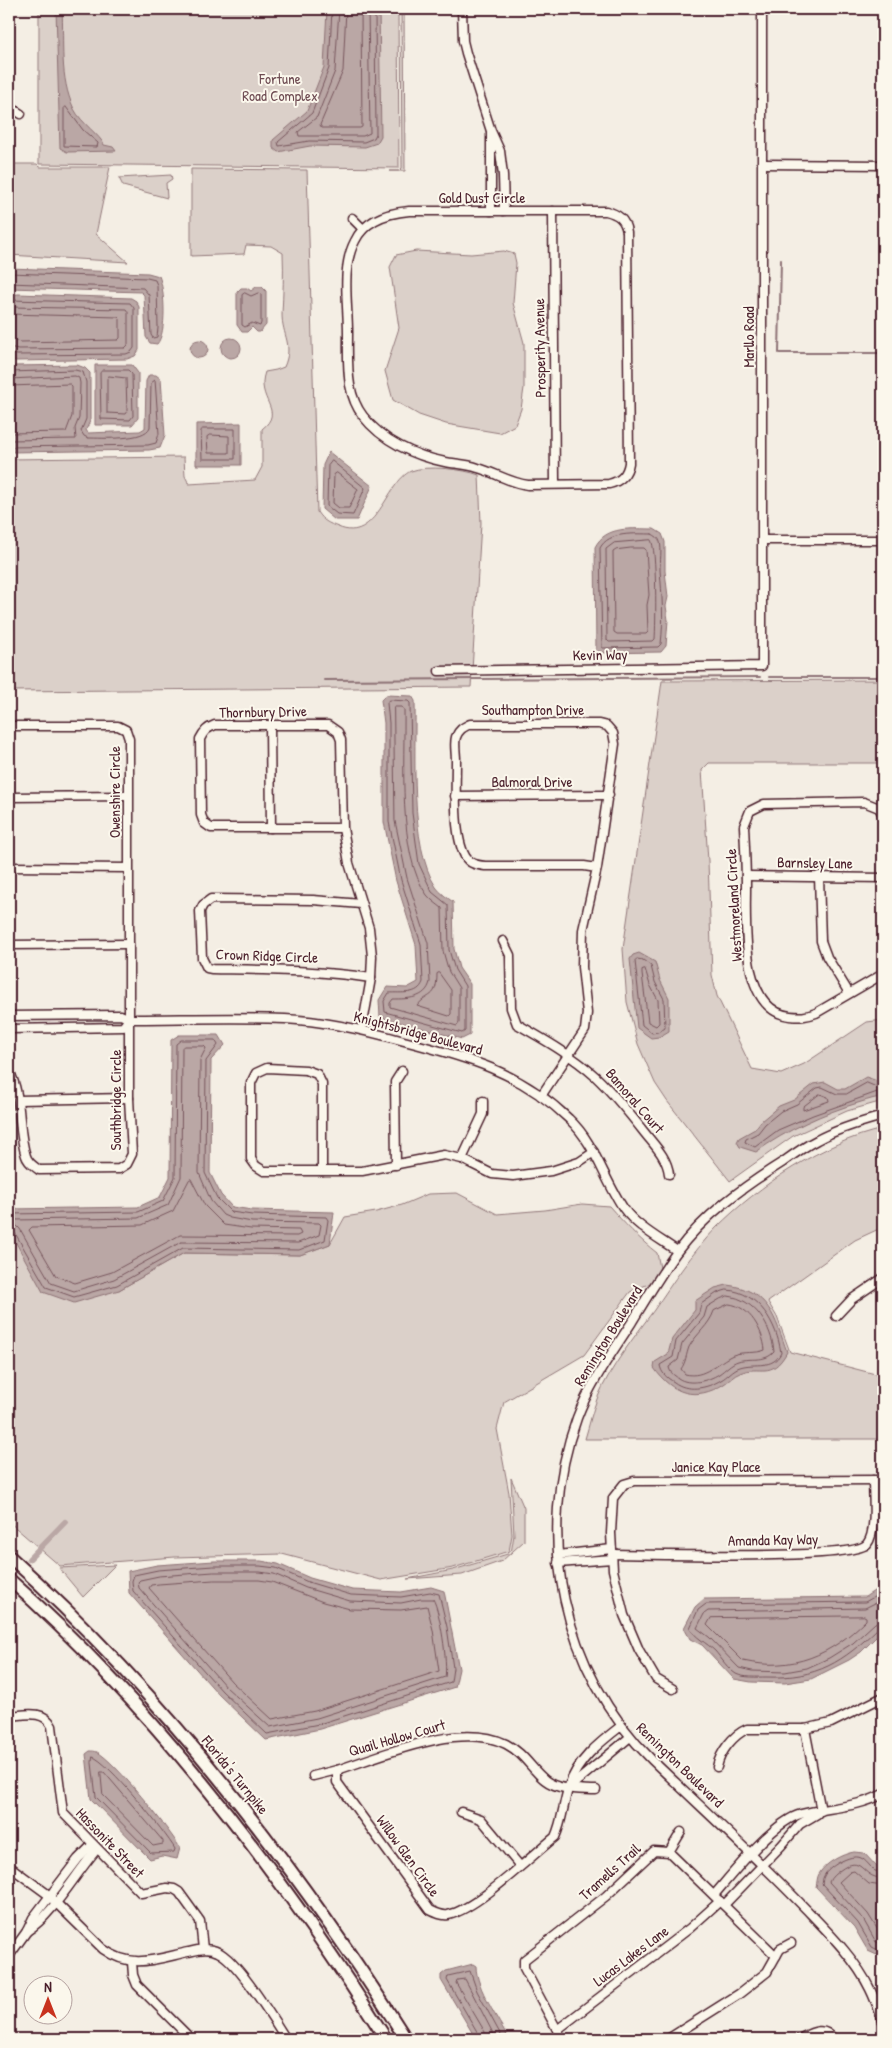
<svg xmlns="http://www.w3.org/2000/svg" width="892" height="2048" font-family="'Patrick Hand',sans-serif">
  <rect width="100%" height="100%" fill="#f4eee4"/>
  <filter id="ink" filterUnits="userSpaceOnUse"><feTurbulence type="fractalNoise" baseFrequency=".02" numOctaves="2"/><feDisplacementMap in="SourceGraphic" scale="10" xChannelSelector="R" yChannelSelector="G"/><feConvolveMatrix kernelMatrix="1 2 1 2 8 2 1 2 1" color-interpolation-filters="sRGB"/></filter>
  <g filter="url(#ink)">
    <g fill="#dbd0c9" stroke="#92787a">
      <polygon points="39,9 398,9 399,168 39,164"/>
      <polygon points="401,9 404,9 405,171 389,171 399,171 402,168"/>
      <polygon points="9,164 37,164 40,167 110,167 96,234 128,262 9,255"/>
      <path d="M 191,169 L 307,170 L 317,512 C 323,521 328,523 338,527 C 377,544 386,482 411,471 C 426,465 464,469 479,475 L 481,523 L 471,687 L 9,691 L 9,459 L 184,457 L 185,476 L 189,484 L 255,480 L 262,467 L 262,429 C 286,410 255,400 265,372 L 276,370 L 284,367 C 294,344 282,336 282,314 C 283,294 284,273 283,253 L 271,246 L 246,245 L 244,254 L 191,256 Z"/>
      <polygon points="171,175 172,179 166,183 167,198 123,186 119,178"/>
      <polygon points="416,251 471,254 504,251 514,254 516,263 513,303 524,343 524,388 521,409 515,425 500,433 446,424 419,415 393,400 385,371 399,328 390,267 396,255"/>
      <polygon points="883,680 883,763 709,763 702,770 708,861 712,975 717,996 752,1069 781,1074 804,1064 867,1022 883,1020 883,1101 847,1111 793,1136 730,1181 667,1101 655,1083 638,1044 627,1002 623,949 662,681"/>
      <path d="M 883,1129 L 883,1227 L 855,1240 L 768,1302 L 777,1317 L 790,1352 L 883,1376 L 883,1439 L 585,1439 C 589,1426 592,1412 597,1399 C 609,1369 635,1336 654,1310 C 673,1282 692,1253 716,1228 C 759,1185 823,1142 883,1129 Z"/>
      <path d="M 457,1193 L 497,1214 L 545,1210 L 582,1204 L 609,1206 C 624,1223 639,1239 657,1253 L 662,1278 L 630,1292 L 584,1355 L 504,1402 L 497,1429 L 509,1493 L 512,1535 L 509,1551 L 453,1568 L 381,1580 L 282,1554 L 175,1557 L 60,1566 L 9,1522 L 9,1230 L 13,1240 L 119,1290 L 184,1253 L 300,1255 L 330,1244 L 345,1217 L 376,1212 L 402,1205 L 428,1194 Z"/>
      <polygon points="511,1478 524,1508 524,1541 502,1561 462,1575 407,1579 453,1570 511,1553 514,1535"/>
      <polygon points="115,1565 83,1597 59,1568"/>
    </g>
    <g fill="#baa7a5" stroke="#8d7174">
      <path d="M 56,9 L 62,9 C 64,43 59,77 74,109 C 81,123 101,136 104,145 L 113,147 L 116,151 L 67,152 L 60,148 Z"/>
      <polygon points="327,9 379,9 381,136 377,143 365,147 310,146 278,152 273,148 273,140 307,111 324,67"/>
      <path d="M 9,268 L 148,273 L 159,276 C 165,290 167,333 157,344 L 150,343 L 146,337 L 144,295 L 141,292 L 9,288 Z"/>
      <polygon points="256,287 262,287 266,291 266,325 260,332 257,332 252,327 247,332 242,332 237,325 237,292 241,288 247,288 251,291"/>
      <polygon points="18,294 131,298 136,301 139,307 139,350 135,356 127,359 15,361 9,357 9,299 11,295"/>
      <circle cx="231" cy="348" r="10"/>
      <circle cx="199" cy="349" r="9"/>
      <polygon points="77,365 85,368 90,373 90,421 86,430 88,433 140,431 145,428 146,381 149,375 156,375 161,379 165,435 160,448 149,450 9,452 9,368 14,366"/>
      <polygon points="95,365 132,365 138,373 138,418 132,425 95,425"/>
      <polygon points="241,423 241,465 196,465 196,424"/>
      <polygon points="329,452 372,486 357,520 335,520 322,509 323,465"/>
      <path d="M 654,529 L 662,534 L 665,542 L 665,571 L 668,597 L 666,606 L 668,620 L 666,646 L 661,652 L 599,653 L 596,651 L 595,547 C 606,525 633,529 654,529 Z"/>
      <path d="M 386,695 L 412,696 L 415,701 C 416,751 409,846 436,887 C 440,893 448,898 453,902 L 454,949 L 459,968 L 470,984 L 470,1035 L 462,1039 L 380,1017 L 379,1000 L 387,987 L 407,988 L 418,982 L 416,945 L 396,881 L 384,822 L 384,723 L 381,700 Z"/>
      <polygon points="639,953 655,962 660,980 669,998 669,1031 659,1037 651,1038 637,1028 630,959 633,955"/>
      <polygon points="179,1035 219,1035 225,1045 211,1060 210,1173 221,1195 232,1207 252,1210 334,1212 330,1244 300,1255 184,1253 119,1290 74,1303 43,1292 9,1230 9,1209 138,1207 160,1197 170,1177 171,1040"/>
      <path d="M 866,1077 L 883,1083 L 883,1097 C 876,1097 868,1100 861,1102 C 823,1113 787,1130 756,1152 L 740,1147 L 737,1142 L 739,1138 L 755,1129 L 761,1121 L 779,1106 L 794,1100 L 814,1084 L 825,1082 L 838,1089 L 845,1089 Z"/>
      <path d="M 727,1285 C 769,1290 775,1318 787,1352 C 771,1381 760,1364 740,1373 C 734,1375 729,1381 724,1384 C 696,1402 672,1394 654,1368 L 655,1362 L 668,1354 L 672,1339 L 695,1310 L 695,1301 L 715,1288 Z"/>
      <polygon points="214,1561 261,1561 278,1564 310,1578 352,1590 401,1592 431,1587 444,1591 459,1669 455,1687 320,1729 266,1740 219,1695 129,1593 128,1571 157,1565"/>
      <polygon points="883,1585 883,1630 861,1652 849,1660 811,1679 785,1683 751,1682 734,1679 702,1645 690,1639 684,1628 695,1607 704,1599 865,1597"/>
      <path d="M 90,1751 C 92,1751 95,1751 97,1752 C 114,1760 170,1830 180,1848 L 177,1859 L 162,1856 L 150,1859 L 91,1799 L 86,1754 Z"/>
      <path d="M 854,1852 L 864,1853 L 877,1867 L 883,1867 L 883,1954 L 879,1956 L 868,1951 L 854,1927 L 816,1887 C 817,1883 817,1877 819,1874 C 825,1863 842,1854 854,1852 Z"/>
      <path d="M 473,1964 L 476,1966 C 476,1988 499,2020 509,2039 L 476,2039 L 441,1980 L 441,1975 L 446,1971 Z"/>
    </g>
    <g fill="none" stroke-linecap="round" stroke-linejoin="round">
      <g stroke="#77555c" stroke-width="1">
        <polyline points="332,9 329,68 312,113 278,142 279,146 309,141 364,142 374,138 376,134 375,9"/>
        <polyline points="339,9 335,71 317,117 298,132 299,136 363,136 370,133 368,9"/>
        <polyline points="346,9 343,71 320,125 322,128 360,128 362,127 361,9"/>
        <polygon points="66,107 83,130 98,143 97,147 64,146 64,109"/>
        <polyline points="9,273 147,278 155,280 157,285 158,328 157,337 153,338 151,335 149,295 143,288 9,283"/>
        <polygon points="245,293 251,296 258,293 261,294 261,323 260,326 252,323 245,327 242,325 242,295"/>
        <polyline points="9,300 130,303 134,308 134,348 131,352 126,354 17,355 9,353"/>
        <polyline points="9,307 126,309 128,312 128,345 125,348 18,349 9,347"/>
        <polyline points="9,314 118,317 120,319 120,338 118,340 20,342 9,339"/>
        <polygon points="103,370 128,370 132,374 133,416 130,420 101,419 100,373"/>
        <path d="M 9,372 L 75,370 L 83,372 L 86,382 L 86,419 L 81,431 L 84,436 L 88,438 C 102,438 145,441 150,427 L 151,383 L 155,380 L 159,434 L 156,443 L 148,445 L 9,447"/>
        <polygon points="109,376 126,378 127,411 125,414 107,413 107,379"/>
        <polyline points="9,379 75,376 79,378 80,383 79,418 75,428 76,439 9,440"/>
        <polyline points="9,386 70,384 72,386 72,416 66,432 9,433"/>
        <polygon points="203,429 235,429 235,459 202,459 201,431"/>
        <polygon points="210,435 229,436 229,453 208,453 207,437"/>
        <polygon points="332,461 365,488 353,515 337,514 327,506 328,466"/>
        <polygon points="337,473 358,489 349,508 339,508 333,503 334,475"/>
        <path d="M 652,534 C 656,536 659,538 660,542 C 662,550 660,561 660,570 C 662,595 664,619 661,644 L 658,647 L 602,648 L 600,548 C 609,531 635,534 652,534 Z"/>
        <path d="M 651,540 C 657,547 656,626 655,639 L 653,641 L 609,642 L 607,640 L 606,549 L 614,543 Z"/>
        <polygon points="631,548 644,548 646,550 649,595 647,605 648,632 646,634 617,634 614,632 613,552 616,550"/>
        <path d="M 389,700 L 408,701 L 410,703 L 412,813 L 419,864 L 432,892 L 448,905 L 449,950 L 455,970 L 465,986 L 465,1031 L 462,1033 L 385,1012 L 384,1001 L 389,993 C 401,992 418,996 423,982 L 421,944 L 401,880 L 389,822 L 389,723 L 387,703 Z"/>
        <path d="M 394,707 L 401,707 L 404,709 C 405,759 397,855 427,895 C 431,900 437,904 442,908 L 443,951 L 449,972 L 459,988 L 459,1023 L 457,1026 L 390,1007 L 390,1003 L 393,999 C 407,999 426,999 430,982 L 428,943 L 407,878 L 395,821 Z"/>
        <polygon points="637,959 643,960 651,966 655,982 664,999 665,1027 658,1032 652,1033 642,1025 635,961"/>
        <polygon points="645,969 650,985 658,1000 659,1023 656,1026 648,1022 642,974 642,970"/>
        <path d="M 439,973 L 451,990 L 451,1014 L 449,1016 L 417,1006 C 428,992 437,1000 437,974 Z"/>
        <polygon points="184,1046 204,1046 206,1048 200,1060 199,1173 211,1201 223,1215 230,1218 252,1222 319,1223 321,1225 319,1235 298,1243 181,1242 114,1279 74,1291 51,1283 20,1229 14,1223 14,1220 138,1218 168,1205 181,1177 182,1048"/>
        <polygon points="867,1083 879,1088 880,1091 813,1115 778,1130 755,1147 745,1142 746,1139 758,1133 765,1124 781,1111 797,1104 817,1088 822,1087 837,1094 846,1094"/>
        <polygon points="820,1094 828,1097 829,1101 803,1110 803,1107"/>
        <polygon points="191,1179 205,1206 224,1225 251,1229 299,1230 301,1234 297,1236 180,1235 112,1272 75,1283 56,1276 29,1230 32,1227 142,1225 173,1211 189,1180"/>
        <polyline points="9,1214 138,1212 163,1201 175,1177 176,1044 181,1040 215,1040 218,1045 206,1061 205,1173 217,1198 231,1212 252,1215 326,1217 328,1220 325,1240 299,1250 183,1248 117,1285 74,1297 46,1287 15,1233 9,1230"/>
        <path d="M 727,1290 C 759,1292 777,1324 781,1353 C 772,1370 756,1362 740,1367 C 733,1369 727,1377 721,1380 C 706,1389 687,1392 674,1382 C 667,1378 661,1373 660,1365 L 673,1357 L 676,1341 L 699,1313 L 701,1304 L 717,1293 Z"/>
        <path d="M 728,1296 C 755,1299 772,1327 774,1352 C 764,1363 751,1357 738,1361 C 731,1363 725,1370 719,1374 C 708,1381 689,1386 678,1378 C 674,1375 670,1373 669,1367 L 678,1360 L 682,1344 L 704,1317 L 707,1307 L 720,1299 Z"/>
        <path d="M 729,1304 C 750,1306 763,1331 765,1350 C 756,1354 743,1351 733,1355 C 717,1362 705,1379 685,1374 L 681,1369 C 686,1362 686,1355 689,1347 C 696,1334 709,1326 714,1311 Z"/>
        <polygon points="214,1566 260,1566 276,1568 308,1582 351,1595 401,1597 430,1592 439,1594 447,1627 453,1668 451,1682 319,1724 267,1734 222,1691 133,1591 132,1581 134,1575 158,1570"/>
        <path d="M 214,1572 L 260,1572 L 274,1574 L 306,1588 L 350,1601 L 401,1603 L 421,1599 L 433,1599 C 440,1611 448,1663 445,1677 L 317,1718 L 270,1727 L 226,1687 L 139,1588 L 138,1582 L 140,1580 L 159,1576 Z"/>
        <polygon points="214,1580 259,1580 272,1582 323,1602 350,1609 401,1610 427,1606 433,1630 439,1671 315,1711 272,1719 232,1682 149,1588 151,1585 159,1584"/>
        <path d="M 883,1592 L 865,1602 L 706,1604 L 698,1610 L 690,1628 C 694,1637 707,1643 715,1651 C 721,1658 728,1669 736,1674 C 744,1678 757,1677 766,1677 C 817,1679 843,1662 878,1628 L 883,1626"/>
        <polyline points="883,1599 865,1608 708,1611 704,1614 697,1628 709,1637 739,1668 752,1671 785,1672 807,1668 829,1658 853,1643 875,1623 883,1620"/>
        <path d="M 864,1616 L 866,1617 L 866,1620 C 831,1655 793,1672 743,1661 L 707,1625 L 711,1618 Z"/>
        <path d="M 93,1757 C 107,1760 166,1833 175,1849 L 174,1852 L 151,1853 L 96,1797 L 92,1763 Z"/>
        <polygon points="101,1772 104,1772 163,1841 163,1844 153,1846 103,1795"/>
        <path d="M 883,1872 L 875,1871 C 871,1868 866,1860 861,1858 C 851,1853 828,1867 824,1876 C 822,1879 823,1882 822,1884 L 858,1923 L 872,1947 L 878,1950 L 883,1950"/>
        <path d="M 883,1878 C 860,1879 864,1852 839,1871 C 835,1874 831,1877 829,1882 L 863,1919 L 876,1942 L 883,1943"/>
        <polyline points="883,1886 869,1884 854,1871 850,1872 839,1882 868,1914 881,1935 883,1936"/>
        <polyline points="480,2039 479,2035 447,1980 448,1976 470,1971 477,1991 503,2039"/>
        <polyline points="486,2039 485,2032 456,1983 457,1980 465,1979 496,2039"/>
      </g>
      <g stroke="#8d7174" stroke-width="2">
        <polyline points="781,260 779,353 883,353"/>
        <polyline points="769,677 883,677"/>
        <polyline points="324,680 760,677"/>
      </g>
      <polyline stroke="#baa7a5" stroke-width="6" points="29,1559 65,1522"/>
      <g stroke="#4a1f2b" stroke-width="11">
        <g id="minor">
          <polyline points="462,9 463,41 466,53 491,131 500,151 503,175 504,211"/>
          <polyline points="9,106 21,114"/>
          <polyline points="491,133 491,211"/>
          <polyline points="763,164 883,165"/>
          <path d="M 409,211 L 606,211 C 618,214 625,219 627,232 L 629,463 C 627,475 621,481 609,484 L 528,485 C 510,483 496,473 478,468 C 467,464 456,464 445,462 C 415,456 382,441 363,416 C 356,407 352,396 350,385 C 347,368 348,349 348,332 C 348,303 341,267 355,241 C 365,220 387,213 409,211 Z"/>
          <polyline points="553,211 555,484"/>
          <polyline points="352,218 363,229"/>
          <polyline points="762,540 883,540"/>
          <polyline points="439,671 762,666 762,9"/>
          <polyline points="270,725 271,828"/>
          <path d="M 9,726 L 118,726 L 126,730 L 129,739 L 129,1098 L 132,1154 L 127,1164 L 119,1169 L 39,1170 C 34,1166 28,1163 26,1156 C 17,1130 23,1096 9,1071"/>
          <polyline points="455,796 609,795"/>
          <polyline points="9,797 128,796"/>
          <path d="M 883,815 L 879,808 L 864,802 L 764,804 L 750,811 L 744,826 C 745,846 746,866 746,887 C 746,923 740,1010 790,1016 C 800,1017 806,1017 816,1013 L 883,974"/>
          <path d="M 343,828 L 211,828 L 204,823 L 201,815 L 200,739 C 204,731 207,728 215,725 L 328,725 L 338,732 L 341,740 L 343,828 L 349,863 L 369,928 L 372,956 L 371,978 L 362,1029"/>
          <polyline points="9,867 128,868"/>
          <polyline points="746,876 883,878"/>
          <polyline points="819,876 821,941 827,957 849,993"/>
          <path d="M 361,904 L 313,900 L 211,899 L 203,905 L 200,911 L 202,958 L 207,968 L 212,969 C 266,970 318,970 371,978"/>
          <path d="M 503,941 L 510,955 L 511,1008 L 517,1024 C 545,1040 573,1056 596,1077 C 614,1094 629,1113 644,1132 C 654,1145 667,1157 669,1174"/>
          <polyline points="9,945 129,944"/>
          <path d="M 9,1016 L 121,1015 L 129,1019 C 181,1019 233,1017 285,1019 C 325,1021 365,1030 404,1041 C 466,1057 521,1072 569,1119 C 595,1143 604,1180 624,1209 C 636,1226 660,1239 677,1251"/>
          <polyline points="9,1029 123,1027 129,1019"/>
          <polygon points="267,1068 306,1070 317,1074 322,1084 322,1171 264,1171 256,1166 251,1159 251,1083 256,1073"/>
          <path d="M 541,1096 L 585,1030 L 587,1013 L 582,967 L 583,930 L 597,868 L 615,744 L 613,733 L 607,726 L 599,724 L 470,724 C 464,727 459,729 456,737 C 454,743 456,753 456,760 C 456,786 453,834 465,856 C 469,864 477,865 485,866 L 584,866 L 597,868"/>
          <polyline points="18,1100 129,1098"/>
          <path d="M 883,1116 C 861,1122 837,1129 817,1140 C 805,1146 794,1154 783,1162 C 743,1187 704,1215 676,1253 C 660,1275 646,1299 632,1322 C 612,1353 590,1383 577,1418 C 534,1535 562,1672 652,1760 C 703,1809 755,1856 804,1907 C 827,1931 855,1958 870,1989 C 875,1999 879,2010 883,2021"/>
          <polyline points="462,1159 483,1114 483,1101"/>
          <polyline points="396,1165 395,1082 402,1071"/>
          <polyline points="322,1171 362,1171 444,1155 462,1159 492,1174 513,1176 551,1171 579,1162 594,1152"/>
          <polyline points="836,1316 852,1299 883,1278"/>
          <path d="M 612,1554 C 646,1554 853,1561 867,1544 C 877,1532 873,1496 873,1480"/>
          <polyline points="558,1555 612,1549"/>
          <polyline points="558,1563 612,1559"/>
          <polyline points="673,1689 656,1679 639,1650 624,1615 613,1570 611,1533 613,1498 624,1484 634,1481 883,1480"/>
          <path d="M 9,1716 C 24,1715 44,1709 52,1726 L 63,1813 L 141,1893 L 167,1888 L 174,1889 L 179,1892 L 200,1921 L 203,1949"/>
          <polyline points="805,1729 821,1811"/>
          <path d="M 717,1767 C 720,1752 733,1735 747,1729 L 805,1729 L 831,1723 L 883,1697"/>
          <path d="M 337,1770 C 384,1755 460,1721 506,1744 C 525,1754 530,1768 545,1780 C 559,1791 580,1789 596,1790"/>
          <path d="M 313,1776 L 337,1770 L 337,1782 L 430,1910 C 436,1913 442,1916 448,1915 C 477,1909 530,1857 555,1837 C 562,1822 563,1806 568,1789 C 576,1761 599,1743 621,1726"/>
          <polyline points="570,1787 630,1737"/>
          <polyline points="461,1812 481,1819 520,1866"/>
          <polyline points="669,1852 681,1832"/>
          <path d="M 9,1866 L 46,1893 L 103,1949 C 132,1970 156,1959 188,1952 C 198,1950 208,1947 218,1952 C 238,1961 273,2019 286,2039"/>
          <path d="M 714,1895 C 733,1873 774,1821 801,1814 C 829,1807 857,1808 883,1794"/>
          <polyline points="724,1905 781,1846 800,1824 817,1814"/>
          <path d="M 27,1931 C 52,1916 76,1873 97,1849"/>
          <polyline points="9,1956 27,1931 33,1918 78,1859 92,1845"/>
          <polyline points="132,1962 133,1975 137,1985 191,2039"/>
          <polyline points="557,2030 690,1928 720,1901"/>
          <polyline points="562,2039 524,1968 524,1960 606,1896 654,1851 669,1852 776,1956"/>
          <polyline points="668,2039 739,1994 767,1972 780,1949 791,1943"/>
          <path d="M 799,2039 C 811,2033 824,2025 833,2039"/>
        </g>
      </g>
      <g stroke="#4a1f2b" stroke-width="15">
        <g id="highway">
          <path d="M 9,1556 C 165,1696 294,1863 406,2039"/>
          <path d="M 9,1579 C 156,1710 281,1873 386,2039"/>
        </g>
      </g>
      <use href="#minor" stroke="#fbf7ec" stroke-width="8"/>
      <use href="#highway" stroke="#fbf7ec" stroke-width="11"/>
    </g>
  </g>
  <g text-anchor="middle" stroke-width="4" stroke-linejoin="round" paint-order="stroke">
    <g font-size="15" fill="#6e4b52" stroke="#fbf7ec">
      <text x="280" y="84">Fortune<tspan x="280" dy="17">Road Complex</tspan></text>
    </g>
    <g font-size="15" fill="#4a1f2b" stroke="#fbf7ec">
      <text x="482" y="203">Gold Dust Circle</text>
      <text transform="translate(749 337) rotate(-90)" y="5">Marllo Road</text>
      <text transform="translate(540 348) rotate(-91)" y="5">Prosperity Avenue</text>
      <text transform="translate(600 655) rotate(-1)" y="5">Kevin Way</text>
      <text x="533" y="715">Southampton Drive</text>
      <text transform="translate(263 712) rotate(-1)" y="5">Thornbury Drive</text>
      <text x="532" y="787">Balmoral Drive</text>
      <text transform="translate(115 792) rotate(-90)" y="5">Owenshire Circle</text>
      <text transform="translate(815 863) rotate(1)" y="5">Barnsley Lane</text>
      <text transform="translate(734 905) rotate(-93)" y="5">Westmoreland Circle</text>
      <text transform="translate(267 956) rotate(2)" y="5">Crown Ridge Circle</text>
      <text transform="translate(418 1033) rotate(15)" y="5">Knightsbridge Boulevard</text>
      <text transform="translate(116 1100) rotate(-90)" y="5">Southbridge Circle</text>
      <text transform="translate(635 1101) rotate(49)" y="5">Bamoral Court</text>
      <text transform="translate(608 1336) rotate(-58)" y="5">Remington Boulevard</text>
      <text x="716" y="1472">Janice Kay Place</text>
      <text transform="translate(773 1540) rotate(-1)" y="5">Amanda Kay Way</text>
      <text transform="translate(397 1738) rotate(-16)" y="5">Quail Hollow Court</text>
      <text transform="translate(680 1765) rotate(44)" y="5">Remington Boulevard</text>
      <text transform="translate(235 1775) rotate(51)" y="5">Florida's Turnpike</text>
      <text transform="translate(110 1843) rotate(46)" y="5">Hassonite Street</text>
      <text transform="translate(408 1856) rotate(54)" y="5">Willow Glen Circle</text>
      <text transform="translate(610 1872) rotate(-42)" y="5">Tramells Trail</text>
      <text transform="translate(631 1956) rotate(-37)" y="5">Lucas Lakes Lane</text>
    </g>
  </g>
  <rect width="892" height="2048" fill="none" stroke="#fbf7ec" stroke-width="30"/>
  <rect x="15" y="15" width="862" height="2018" fill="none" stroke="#4a1f2b" stroke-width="2" filter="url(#ink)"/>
  <g transform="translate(48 2000)"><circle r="24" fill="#fbf7ec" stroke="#b4a19f"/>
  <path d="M0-4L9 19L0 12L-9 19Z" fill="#c8321e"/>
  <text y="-8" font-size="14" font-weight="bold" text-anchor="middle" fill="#4a1f2b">N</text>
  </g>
</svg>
